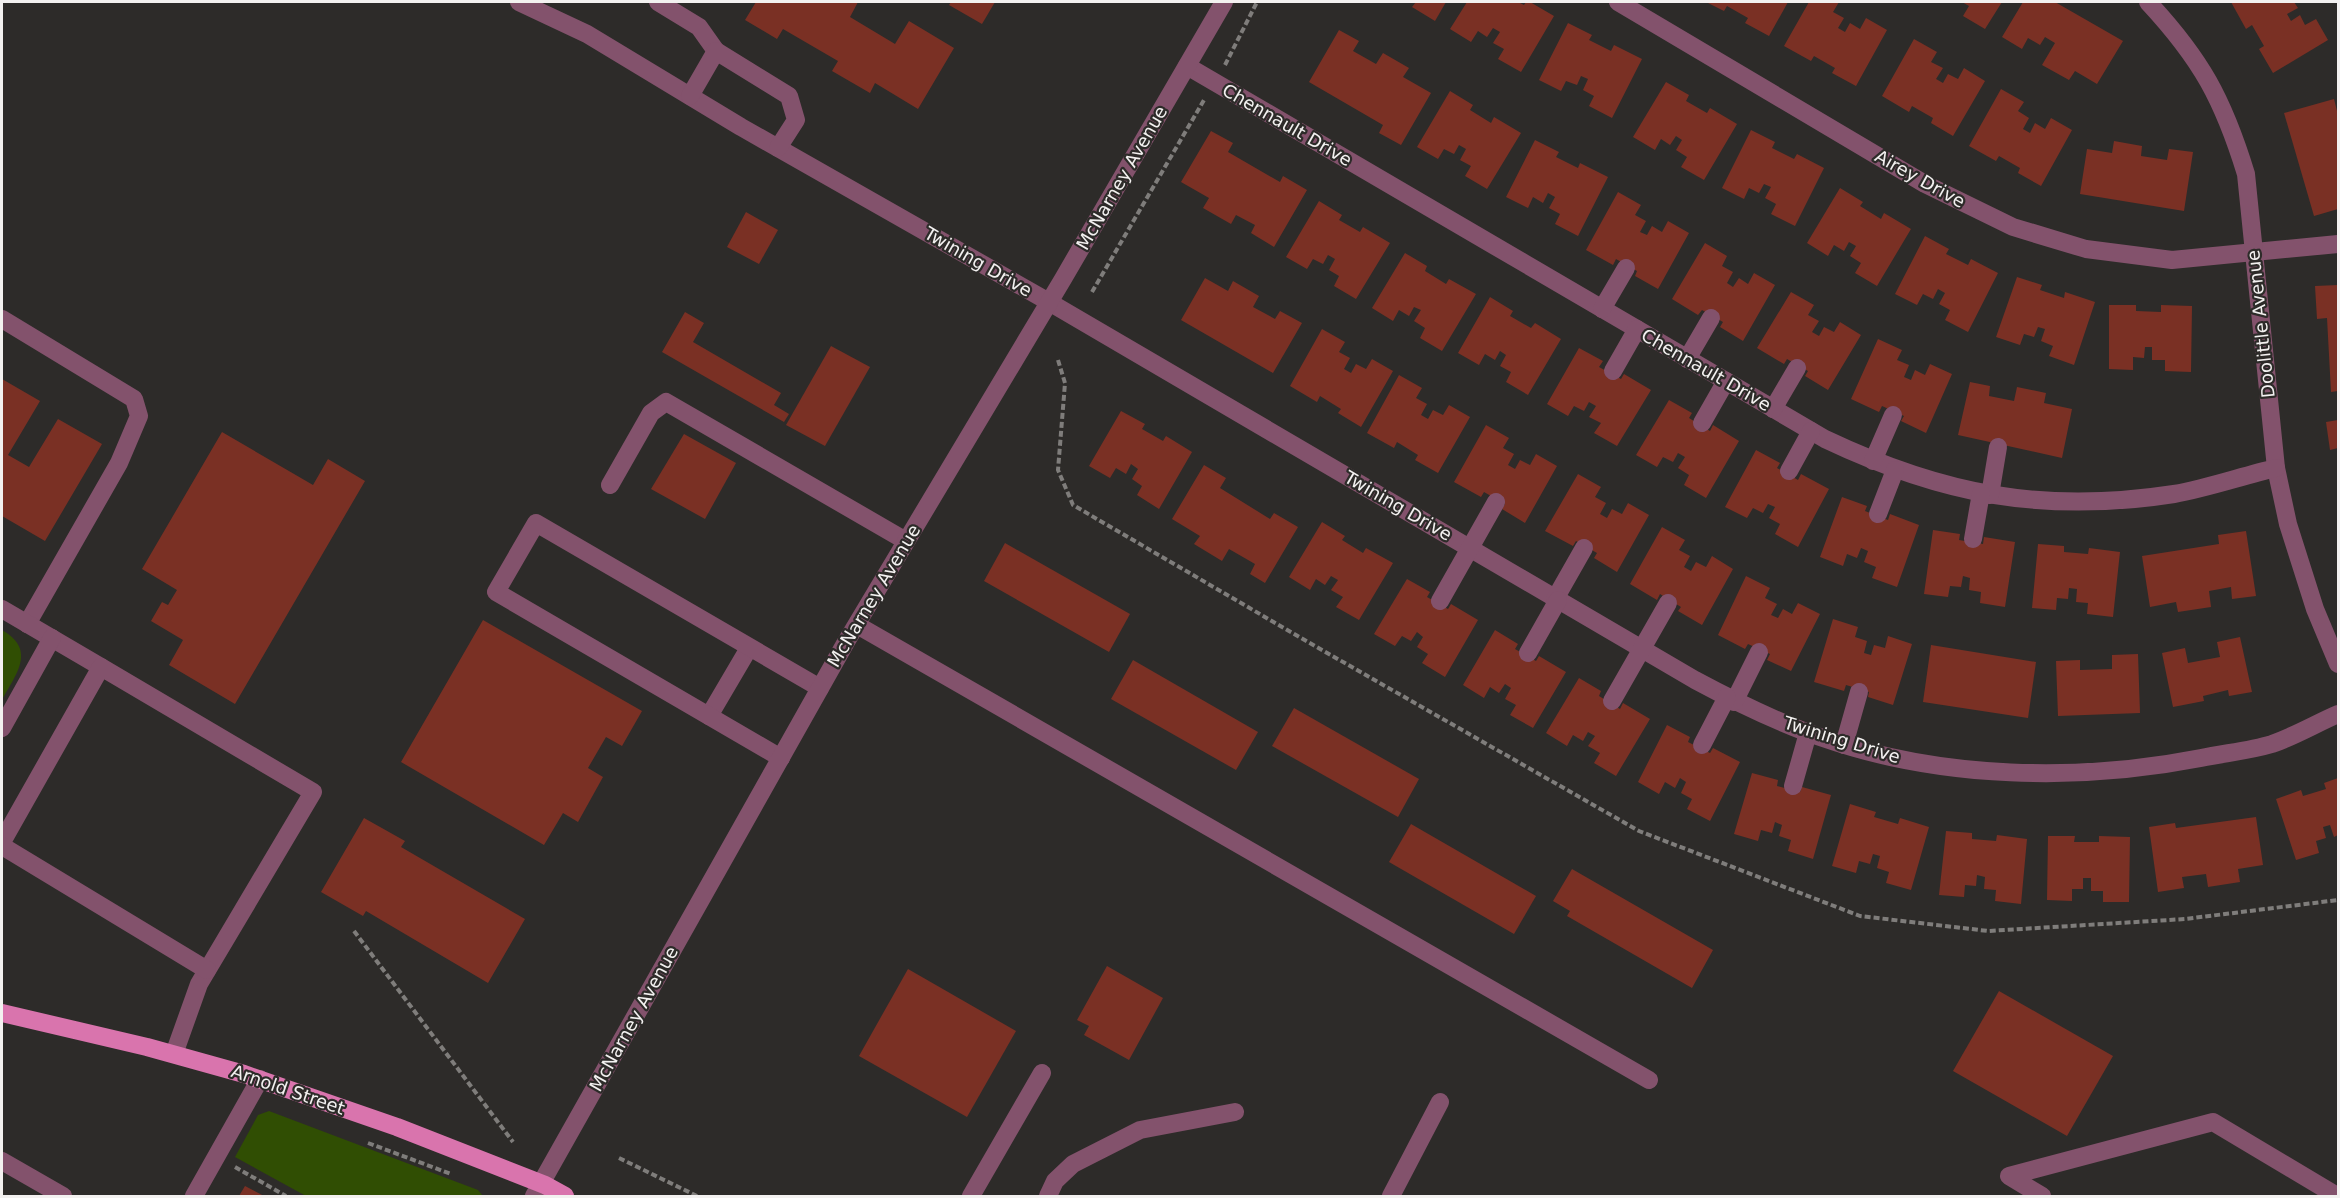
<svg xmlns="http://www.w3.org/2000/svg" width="2340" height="1198" font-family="'DejaVu Sans',sans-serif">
  <rect width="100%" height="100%" fill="#2d2b29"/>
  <g fill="#304e03">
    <path d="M 2,630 C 37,650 16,674 2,700 Z"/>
    <polygon points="269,1111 478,1190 483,1196 306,1196 235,1157 258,1115"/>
  </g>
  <g fill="#7a3024">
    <polygon points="756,2 858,2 850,17 895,44 909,21 954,48 918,109 875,83 870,93 832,71 838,61 783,29 777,39 745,20"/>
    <polygon points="951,2 995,2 982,24 949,5"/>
    <polygon points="1416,2 1446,2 1435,21 1412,7"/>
    <polygon points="1467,2 1518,2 1524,5 1526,2 1530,2 1554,16 1521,72 1498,59 1504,49 1493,43 1500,32 1493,28 1487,37 1478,31 1471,42 1450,29"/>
    <polygon points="1706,2 1788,2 1769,36 1745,23 1748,18 1727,6 1724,11"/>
    <polygon points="1809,2 1839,2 1833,12 1844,18 1838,28 1845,32 1850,23 1860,29 1866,18 1887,30 1856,86 1832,73 1835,68 1814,56 1811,61 1784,46"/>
    <polygon points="1962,2 2002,2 1985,29 1963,16 1969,6"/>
    <polygon points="2023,2 2055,2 2123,41 2097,84 2075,71 2069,80 2042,65 2055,43 2045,37 2040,45 2028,38 2022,49 2002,37"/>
    <polygon points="2231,2 2294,2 2298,8 2287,14 2291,21 2300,15 2305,25 2316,19 2328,40 2273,73 2259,49 2264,46 2252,25 2246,29"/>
    <polygon points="1568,23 1592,35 1589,40 1611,51 1614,45 1642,59 1612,118 1589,106 1594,96 1583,90 1588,79 1581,76 1577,85 1566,81 1561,91 1539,80"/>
    <polygon points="1339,30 1359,41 1353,51 1376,64 1383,53 1409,68 1403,77 1431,93 1401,145 1379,133 1383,125 1309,82"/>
    <polygon points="1914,39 1937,52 1931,62 1943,68 1936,79 1943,83 1948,74 1958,79 1964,68 1985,81 1953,136 1931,123 1933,118 1912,106 1909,112 1882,96"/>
    <polygon points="1666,82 1689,95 1686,101 1707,113 1710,108 1737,124 1704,180 1681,167 1687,157 1676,150 1682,140 1676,136 1670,145 1661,139 1655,150 1633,137"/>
    <polygon points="2001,89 2024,102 2018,111 2029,118 2023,129 2030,133 2035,123 2045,129 2051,118 2072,130 2041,186 2018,173 2020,168 1999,156 1996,161 1969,146"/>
    <polygon points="1450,91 1473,105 1470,110 1491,123 1494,117 1521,133 1487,189 1465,176 1471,166 1460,160 1466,149 1459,145 1454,154 1444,149 1438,159 1417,147"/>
    <polygon points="2334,99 2338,115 2338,209 2314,216 2284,113"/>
    <polygon points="1751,130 1775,142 1772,148 1794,159 1797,154 1824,168 1795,226 1771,214 1776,204 1765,198 1771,187 1764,184 1759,193 1749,188 1744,199 1722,188"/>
    <polygon points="1211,131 1233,143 1228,152 1280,182 1283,176 1307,190 1274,247 1251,233 1255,225 1236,215 1231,224 1203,208 1209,198 1181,182"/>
    <polygon points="1535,140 1559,152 1556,157 1578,168 1580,163 1608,177 1578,236 1555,224 1560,214 1549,208 1555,197 1548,193 1543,203 1533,197 1528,208 1506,197"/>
    <polygon points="2114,141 2142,146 2141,156 2167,160 2169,149 2193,152 2184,211 2080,194 2087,149 2112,153"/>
    <polygon points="1840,188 1863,202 1860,206 1881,219 1884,213 1911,229 1877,286 1855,273 1861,263 1850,256 1856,246 1849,242 1844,251 1834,245 1828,256 1807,243"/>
    <polygon points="1618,192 1641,205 1635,215 1646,221 1640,232 1647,235 1652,226 1662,232 1668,221 1689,233 1658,289 1635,276 1637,271 1616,259 1613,265 1586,250"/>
    <polygon points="1319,201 1342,215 1339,220 1360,232 1363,227 1390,243 1356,299 1334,286 1339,276 1329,270 1335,259 1328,255 1323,264 1313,259 1307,269 1286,257"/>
    <polygon points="746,212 778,230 759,264 727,247"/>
    <polygon points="1925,236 1949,249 1946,254 1968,265 1971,259 1998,273 1968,332 1945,320 1950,310 1939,304 1945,293 1938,289 1933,299 1923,294 1917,305 1895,294"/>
    <polygon points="1705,243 1727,256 1722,266 1733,272 1727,283 1733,287 1739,278 1748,284 1754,273 1775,285 1743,341 1720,327 1723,322 1702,310 1698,315 1672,299"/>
    <polygon points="1405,253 1427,266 1425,271 1446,284 1449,279 1476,294 1442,351 1420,338 1425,328 1414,321 1421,310 1414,307 1409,316 1399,310 1393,321 1372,308"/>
    <polygon points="2017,277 2042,285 2040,290 2064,298 2065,292 2095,302 2074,365 2049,356 2053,346 2041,341 2045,329 2038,327 2034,337 2024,334 2020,345 1996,337"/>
    <polygon points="1205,278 1228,291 1233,281 1259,296 1253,307 1275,319 1280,311 1302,323 1273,373 1181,320"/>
    <polygon points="2338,285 2338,391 2331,392 2327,318 2317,319 2315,286"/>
    <polygon points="1791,292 1814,305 1808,315 1819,321 1812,332 1819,336 1824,327 1834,332 1840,322 1861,335 1828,390 1805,376 1808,371 1787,359 1784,364 1757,348"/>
    <polygon points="1490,297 1513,311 1510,316 1531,328 1535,323 1561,339 1528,395 1506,382 1511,372 1500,366 1506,355 1500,351 1495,360 1485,354 1479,365 1458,353"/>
    <polygon points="2109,305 2136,305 2136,311 2161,312 2161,305 2192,306 2191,372 2165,371 2165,360 2152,360 2152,347 2145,347 2144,358 2133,357 2133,370 2109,369"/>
    <polygon points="685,312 704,323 693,342 781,393 774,405 789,414 784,422 662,352"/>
    <polygon points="1322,329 1345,342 1339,352 1350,358 1344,369 1351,373 1356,364 1366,369 1372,359 1393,371 1361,427 1338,413 1341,409 1320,396 1317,402 1290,386"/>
    <polygon points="1878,339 1902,350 1897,360 1909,365 1904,377 1911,380 1915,370 1925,375 1930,364 1952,374 1926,433 1901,421 1904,416 1882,406 1879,412 1851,399"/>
    <polygon points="831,346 870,367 825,446 786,425"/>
    <polygon points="1579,348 1603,361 1599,367 1621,379 1624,374 1651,390 1617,446 1594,433 1601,423 1589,417 1596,406 1589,402 1584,411 1574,406 1568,416 1547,404"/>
    <polygon points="1399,375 1422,388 1416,398 1427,404 1421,415 1428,419 1433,410 1443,415 1449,405 1470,417 1438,473 1415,460 1418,455 1397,442 1394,448 1367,433"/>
    <polygon points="2,379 40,401 8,455 29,467 58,419 102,444 45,541 2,516"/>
    <polygon points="1970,382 1990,386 1989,396 2014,401 2017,387 2046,393 2044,403 2072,409 2062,458 1958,435"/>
    <polygon points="1669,400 1692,413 1689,418 1710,431 1713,425 1739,441 1706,498 1684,485 1689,475 1678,468 1685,457 1678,453 1673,462 1663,457 1657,467 1636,455"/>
    <polygon points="1121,411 1145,424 1142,429 1163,441 1166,436 1192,452 1159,509 1137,495 1142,486 1132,479 1138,469 1131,464 1126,474 1116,468 1110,478 1089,466"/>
    <polygon points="2338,420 2338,448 2330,450 2326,422"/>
    <polygon points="1486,425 1509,438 1503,448 1514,454 1508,465 1515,469 1520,460 1530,465 1536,454 1557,466 1525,523 1502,509 1505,504 1484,492 1481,497 1454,482"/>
    <polygon points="222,432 313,485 328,459 365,481 235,704 169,665 183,640 151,621 162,602 168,605 177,590 142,569"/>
    <polygon points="684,434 736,463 705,519 651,489"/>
    <polygon points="1756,450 1780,463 1777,468 1798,480 1801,474 1829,489 1798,547 1775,534 1780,524 1769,518 1775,507 1768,504 1763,513 1753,508 1747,518 1725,507"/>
    <polygon points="1204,465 1226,478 1220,488 1270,519 1274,513 1298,527 1265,583 1250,574 1255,564 1229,549 1222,561 1194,544 1200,536 1172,519"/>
    <polygon points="1578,474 1601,487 1595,497 1606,503 1600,514 1607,518 1612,509 1622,514 1628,503 1649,515 1617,572 1594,558 1597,553 1576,541 1573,546 1545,531"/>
    <polygon points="1842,497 1867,506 1865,511 1888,520 1890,514 1919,525 1897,587 1872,578 1876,567 1864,562 1868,551 1861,548 1857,558 1847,554 1843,566 1820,557"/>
    <polygon points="1322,522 1345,536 1342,540 1363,553 1366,548 1393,563 1359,620 1336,607 1343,597 1331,590 1338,580 1331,576 1325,585 1316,579 1310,590 1289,577"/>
    <polygon points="1662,527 1685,540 1679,550 1690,556 1684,567 1691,571 1696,562 1706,567 1712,556 1733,569 1702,625 1678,611 1681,607 1660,594 1657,600 1630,584"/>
    <polygon points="1933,530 1960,534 1959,540 1983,544 1984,537 2015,542 2005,607 1980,603 1981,592 1969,590 1970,578 1963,576 1961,587 1950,586 1948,597 1924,594"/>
    <polygon points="2246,531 2256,596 2232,599 2231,587 2209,591 2211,607 2178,612 2176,602 2150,607 2142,556 2219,544 2218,535"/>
    <polygon points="1005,543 1130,614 1109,652 984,581"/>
    <polygon points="2038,544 2064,546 2064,552 2088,554 2089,548 2120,552 2113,617 2087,614 2088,603 2076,602 2077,589 2069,588 2068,599 2057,598 2056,610 2032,608"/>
    <polygon points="1746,576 1770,588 1765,598 1777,604 1771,615 1778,618 1783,609 1792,614 1798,603 1820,614 1791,671 1767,660 1770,654 1748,644 1745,649 1718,635"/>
    <polygon points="1407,579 1430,592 1427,597 1448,609 1451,604 1478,620 1445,677 1422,663 1428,654 1417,647 1423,637 1417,632 1411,641 1402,636 1395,646 1374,634"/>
    <polygon points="1833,619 1858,627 1855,637 1867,641 1864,653 1871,655 1874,645 1885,648 1888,636 1912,644 1893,705 1868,697 1869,692 1846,685 1844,691 1814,682"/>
    <polygon points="483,620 642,711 622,746 606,737 588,768 603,777 578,822 563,813 544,845 401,762"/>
    <polygon points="1495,630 1518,644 1515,649 1536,661 1539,656 1566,672 1533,728 1510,715 1516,705 1505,699 1511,688 1505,684 1499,693 1490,687 1484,698 1463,685"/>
    <polygon points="2240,637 2252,692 2229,696 2228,690 2203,696 2204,701 2173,707 2162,653 2185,648 2188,663 2220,657 2217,642"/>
    <polygon points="1931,645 2036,662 2028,718 1923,702"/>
    <polygon points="2138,654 2140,713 2058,716 2056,661 2080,660 2080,670 2112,669 2112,655"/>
    <polygon points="1133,660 1258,732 1236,770 1111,699"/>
    <polygon points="1579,678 1601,691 1599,696 1620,709 1623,703 1650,719 1616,776 1594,763 1600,753 1588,746 1595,736 1588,732 1583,741 1573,735 1567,746 1546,733"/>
    <polygon points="1294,708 1419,779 1398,817 1272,746"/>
    <polygon points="1667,725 1690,737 1688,742 1710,753 1713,748 1740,762 1710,821 1687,809 1692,799 1681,793 1686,782 1680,778 1675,788 1665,782 1659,794 1638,782"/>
    <polygon points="1752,773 1778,780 1777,786 1800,792 1802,787 1831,795 1813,859 1788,851 1791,840 1779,836 1782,825 1775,822 1772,833 1761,830 1758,841 1734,834"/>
    <polygon points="2338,778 2338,835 2334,837 2330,825 2323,827 2326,838 2316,841 2319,853 2296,860 2276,799 2301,790 2303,796 2326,789 2324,783"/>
    <polygon points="1850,804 1876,812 1874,817 1898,824 1900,818 1929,827 1911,890 1886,883 1889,872 1877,868 1880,856 1873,854 1870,864 1859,861 1856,873 1832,866"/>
    <polygon points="2256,817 2263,865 2238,869 2240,882 2208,887 2206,874 2182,877 2184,888 2158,892 2149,827 2175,823 2176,828"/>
    <polygon points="364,818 405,841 401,847 525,919 488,983 366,911 363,916 321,892"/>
    <polygon points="1411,824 1536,896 1514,934 1389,862"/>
    <polygon points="1946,831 1972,833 1972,839 1996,841 1997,835 2027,839 2021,904 1995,901 1996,890 1984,889 1985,877 1977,875 1976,886 1965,885 1964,897 1939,895"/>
    <polygon points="2048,836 2075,836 2074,842 2099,842 2099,836 2130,837 2129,902 2103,902 2103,891 2091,891 2091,878 2083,878 2083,889 2072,889 2072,901 2047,900"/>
    <polygon points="1572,869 1713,950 1692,988 1567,916 1570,911 1553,901"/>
    <polygon points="1107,966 1163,998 1129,1060 1084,1035 1089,1026 1077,1020"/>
    <polygon points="908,969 1016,1031 967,1117 859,1056"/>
    <polygon points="1999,991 2113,1056 2067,1136 1953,1071"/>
    <polygon points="245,1186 264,1196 239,1196"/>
  </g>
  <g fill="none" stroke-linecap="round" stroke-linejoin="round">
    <g stroke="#7f7d7b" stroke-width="4" stroke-dasharray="6 3" stroke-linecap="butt">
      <polyline points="1225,65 1257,2"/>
      <polyline points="1092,292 1204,100"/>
      <polyline points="1058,360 1065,383 1058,470 1073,505 1301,638 1639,831 1860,916 1988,931 2185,919 2338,900"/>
      <polyline points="354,931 513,1142"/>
      <polyline points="368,1143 451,1174"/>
      <polyline points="619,1158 697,1196"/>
      <polyline points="235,1167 286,1196"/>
    </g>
    <g stroke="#83526c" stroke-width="18">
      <path d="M 519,2 L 587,34 L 741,127 L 1049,302 L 1695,680 C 1736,702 1778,723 1823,738 C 1941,779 2079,782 2201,758 C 2224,753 2249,751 2272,744 C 2295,736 2317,723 2338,714"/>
      <polyline points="658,2 699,27 716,51"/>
      <polyline points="1618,2 1925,184 2013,227 2086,249 2172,260 2338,244"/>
      <path d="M 2148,2 C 2201,59 2223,99 2246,174 L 2276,468 L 2288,524 L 2315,609 L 2338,664"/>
      <path d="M 1187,66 L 1825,439 C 1943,495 2044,514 2174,494 C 2208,488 2242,476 2276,468"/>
      <polyline points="690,96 716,51 789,96 796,120 778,148"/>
      <polyline points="1602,309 1626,268"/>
      <polyline points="2,319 134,399 139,416 119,463 27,624"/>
      <polyline points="1687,359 1711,318"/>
      <polyline points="1613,371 1637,329"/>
      <polyline points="1773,409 1797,368"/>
      <polyline points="1702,423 1726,381"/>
      <polyline points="1873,461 1893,415"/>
      <polyline points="1789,471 1811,431"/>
      <polyline points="610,485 651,413 666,402 906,541"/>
      <polyline points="1990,495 1998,447"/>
      <polyline points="1878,514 1895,470"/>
      <polyline points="1973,539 1981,493"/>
      <polyline points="1555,599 1584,548"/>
      <polyline points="1440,601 1496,502"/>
      <polyline points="2,609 101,667"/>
      <polyline points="857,625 1649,1080"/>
      <polyline points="1528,653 1558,600"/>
      <polyline points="1612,701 1668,603"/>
      <polyline points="1734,702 1759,652"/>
      <polyline points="709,716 749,648"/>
      <polyline points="2,728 52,638"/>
      <polyline points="1702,745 1727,697"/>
      <polyline points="1844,745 1859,692"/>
      <polyline points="781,758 496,592 536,523 820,688"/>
      <polyline points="1793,786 1808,733"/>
      <polyline points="2,842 101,667 313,792 199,984 174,1054"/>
      <polyline points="2,846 207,970"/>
      <polyline points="2,1161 63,1196"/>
      <polyline points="194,1196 260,1079"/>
      <polyline points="534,1196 846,642 1063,279 1224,2"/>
      <polyline points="971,1196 1042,1073"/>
      <polyline points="1048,1196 1055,1181 1073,1164 1140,1130 1235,1112"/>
      <polyline points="1391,1196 1440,1102"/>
      <polyline points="2042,1196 2009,1176 2213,1122 2337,1196"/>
    </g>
    <polyline stroke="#d974ad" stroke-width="18" points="2,1013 147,1047 244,1074 397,1127 545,1185 565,1196"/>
  </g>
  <g text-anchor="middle" stroke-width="4.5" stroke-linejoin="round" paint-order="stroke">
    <g font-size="18" fill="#f3f1f0" stroke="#2d2b29">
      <text transform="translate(1287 125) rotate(30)" y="6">Chennault Drive</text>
      <text transform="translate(1122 178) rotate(-60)" y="6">McNarney Avenue</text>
      <text transform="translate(1920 179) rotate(29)" y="6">Airey Drive</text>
      <text transform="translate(978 262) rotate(30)" y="6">Twining Drive</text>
      <text transform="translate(2261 324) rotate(-96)" y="6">Doolittle Avenue</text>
      <text transform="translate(1706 370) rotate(30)" y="6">Chennault Drive</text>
      <text transform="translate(1398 506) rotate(30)" y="6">Twining Drive</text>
      <text transform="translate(874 596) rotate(-59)" y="6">McNarney Avenue</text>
      <text transform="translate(1842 740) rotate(17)" y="6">Twining Drive</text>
      <text transform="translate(634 1019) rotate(-61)" y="6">McNarney Avenue</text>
      <text transform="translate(288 1090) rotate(19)" y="6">Arnold Street</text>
    </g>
  </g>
  <rect width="2340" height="1198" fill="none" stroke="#f3f1f0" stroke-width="6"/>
</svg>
